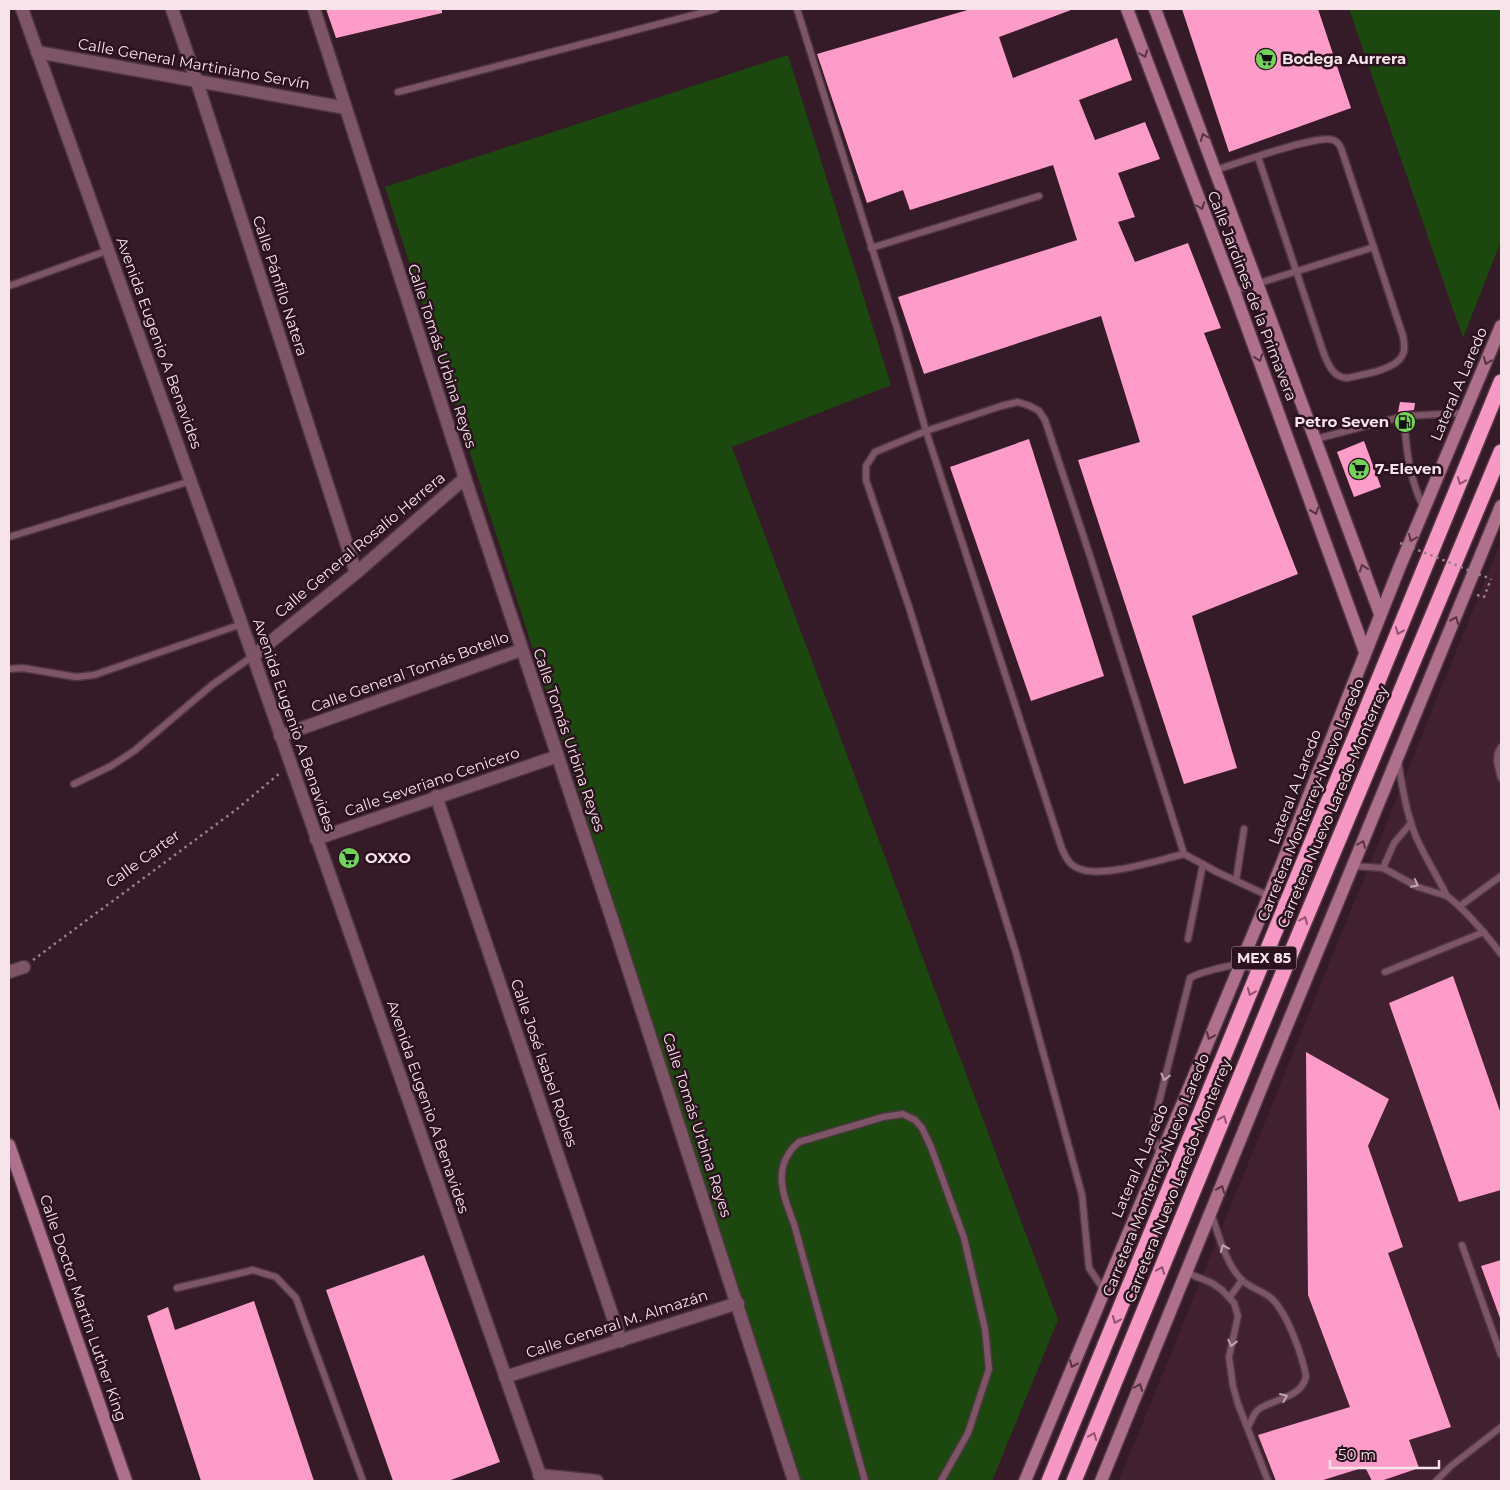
<svg xmlns="http://www.w3.org/2000/svg" width="1510" height="1490" font-family="Montserrat,sans-serif">
  <rect width="100%" height="100%" fill="#351b27"/>
  <polygon fill="#412030" points="1499,546 1501,553 1501,1481 1119,1481"/>
  <g fill="#1c470f">
    <polygon points="1349,9 1501,9 1501,241 1463,338"/>
    <polygon points="788,55 891,385 732,447 1058,1320 992,1481 799,1481 385,187"/>
  </g>
  <g fill="#fe9cc9">
    <polygon points="326,9 442,9 442,13 336,38"/>
    <polygon points="971,9 1071,9 1071,10 999,37 1013,78 1117,38 1132,80 1079,100 1095,140 1145,122 1160,159 1118,173 1135,217 1118,222 1135,262 1188,243 1221,328 1204,333 1298,574 1192,616 1237,768 1184,784 1078,460 1140,442 1101,316 924,374 898,297 1077,240 1053,165 910,210 903,190 867,203 817,54"/>
    <polygon points="1182,9 1318,9 1351,108 1229,152"/>
    <polygon points="1400,402 1415,403 1414,410 1398,412"/>
    <polygon points="1029,439 1104,676 1031,701 950,467"/>
    <polygon points="1364,441 1381,487 1354,497 1337,452"/>
    <polygon points="1453,976 1501,1114 1501,1190 1459,1202 1389,1003"/>
    <polygon points="1306,1052 1389,1099 1368,1146 1403,1247 1388,1253 1451,1427 1409,1440 1419,1468 1381,1481 1372,1481 1365,1467 1320,1481 1276,1481 1258,1435 1350,1407 1308,1295"/>
    <polygon points="424,1255 500,1462 448,1481 393,1481 326,1290"/>
    <polygon points="1501,1260 1501,1318 1500,1318 1481,1266"/>
    <polygon points="254,1301 314,1481 201,1481 147,1316 168,1307 175,1330"/>
  </g>
  <g fill="none" stroke-linecap="round" stroke-linejoin="round">
    <g stroke="#503742" stroke-width="9">
      <g id="lane">
        <polyline points="797,9 897,328 926,431 875,452 866,466 866,480 909,607 1016,953 1082,1195 1089,1268 1104,1290"/>
        <polyline points="398,92 716,9"/>
        <path d="M 1216,170 C 1235,164 1318,134 1333,140 C 1337,141 1339,144 1341,148 L 1403,336 C 1404,343 1406,350 1402,356 C 1395,370 1361,375 1347,378 C 1333,377 1329,366 1324,354 L 1258,157"/>
        <polyline points="871,248 1039,196"/>
        <polyline points="9,286 109,250"/>
        <polyline points="1234,291 1374,247"/>
        <polyline points="1316,439 1404,416"/>
        <path d="M 1424,508 C 1409,479 1406,448 1404,416 L 1465,413"/>
        <polyline points="9,537 191,481"/>
        <polyline points="9,669 23,668 76,677 94,675 242,624"/>
        <path d="M 1501,747 C 1494,756 1498,767 1501,778"/>
        <polyline points="74,784 111,766 134,751 212,685 253,656"/>
        <path d="M 1184,854 L 1091,559 L 1045,420 L 1039,411 L 1030,406 L 1018,402 L 1001,406 L 926,431 L 1062,849 C 1066,858 1070,866 1080,869 C 1104,878 1158,860 1184,854 L 1217,872 L 1286,904"/>
        <path d="M 1353,866 L 1383,868 L 1418,887 L 1447,896 C 1437,876 1425,857 1416,837 C 1406,812 1402,786 1398,760"/>
        <polyline points="1383,868 1394,843 1411,823"/>
        <polyline points="1236,881 1244,829"/>
        <path d="M 1447,896 C 1468,912 1485,933 1501,954"/>
        <polyline points="1460,906 1501,876"/>
        <polyline points="1188,939 1203,864"/>
        <polyline points="1385,972 1484,932"/>
        <path d="M 1160,1154 L 1152,1133 L 1153,1126 L 1190,978 C 1198,973 1231,964 1240,965 C 1246,965 1253,970 1259,972"/>
        <path d="M 1211,1213 C 1218,1233 1226,1265 1242,1280 C 1250,1288 1263,1291 1271,1298 C 1287,1312 1302,1355 1306,1376 C 1303,1397 1274,1399 1259,1409 L 1255,1413 L 1248,1427"/>
        <polyline points="1462,1245 1501,1355"/>
        <polyline points="1185,1272 1212,1283 1222,1290 1234,1303 1238,1316 1229,1357 1233,1386 1238,1404 1268,1481"/>
        <polyline points="177,1288 253,1270 276,1277 296,1298 363,1481"/>
        <polyline points="1230,1297 1242,1280"/>
        <path d="M 865,1481 L 794,1224 C 783,1195 771,1166 799,1142 L 883,1117 L 903,1114 L 915,1120 L 922,1128 L 931,1147 L 964,1238 L 985,1329 L 989,1369 L 968,1433 L 941,1481"/>
        <polyline points="1436,1481 1451,1466 1501,1427"/>
      </g>
    </g>
    <g stroke="#503742" stroke-width="15">
      <g id="street">
        <polyline points="22,9 253,656 542,1481"/>
        <polyline points="172,9 197,82 356,573"/>
        <polyline points="314,9 465,478 613,922 794,1481"/>
        <polyline points="37,52 346,108"/>
        <polyline points="253,656 356,573 465,478"/>
        <polyline points="280,736 521,650"/>
        <polyline points="436,796 621,1341"/>
        <polyline points="316,839 558,756"/>
        <polyline points="9,972 24,967"/>
        <polyline points="505,1377 738,1303"/>
        <polyline points="539,1475 597,1481"/>
      </g>
    </g>
    <g stroke="#503742" stroke-width="15">
      <g id="secondary">
        <polyline points="1127,9 1234,291 1365,652"/>
        <polyline points="1155,9 1380,614"/>
        <polyline points="9,1145 126,1481"/>
        <polyline points="1025,1481 1269,896 1400,566 1501,326"/>
        <polyline points="1101,1481 1269,1069 1501,506"/>
      </g>
    </g>
    <g stroke="#503742" stroke-width="18">
      <g id="highway">
        <polyline points="1049,1481 1501,382"/>
        <polyline points="1074,1481 1292,951 1501,452"/>
      </g>
    </g>
    <g stroke="#98818b" stroke-width="2.5" stroke-dasharray="2.5 4" stroke-linecap="butt">
      <polyline points="1477,595 1484,597 1491,579"/>
      <polyline points="33,960 237,809 280,773"/>
    </g>
    <use href="#lane" stroke="#7d5567" stroke-width="6"/>
    <use href="#street" stroke="#7d5567" stroke-width="12"/>
    <use href="#secondary" stroke="#ae708c" stroke-width="12"/>
    <use href="#highway" stroke="#f797c3" stroke-width="15"/>
    <polyline stroke="#98818b" stroke-width="2.5" stroke-dasharray="2.5 4" stroke-linecap="butt" points="1400,543 1491,579"/>
  </g>
  <defs><path id="oneway-chevron" d="M-2-3.5L2.5 0L-2 3.5" fill="none" stroke-width="1.6" stroke-linecap="round" stroke-linejoin="round" transform="scale(1.25)"/></defs>
  <g stroke="#593344">
    <use href="#oneway-chevron" transform="translate(1144 54) rotate(69)"/>
    <use href="#oneway-chevron" transform="translate(1204 137) rotate(-111)"/>
    <use href="#oneway-chevron" transform="translate(1201 206) rotate(69)"/>
    <use href="#oneway-chevron" transform="translate(1259 358) rotate(70)"/>
    <use href="#oneway-chevron" transform="translate(1487 361) rotate(112)"/>
    <use href="#oneway-chevron" transform="translate(1315 511) rotate(70)"/>
    <use href="#oneway-chevron" transform="translate(1412 538) rotate(113)"/>
    <use href="#oneway-chevron" transform="translate(1363 568) rotate(-110)"/>
    <use href="#oneway-chevron" transform="translate(1455 620) rotate(-68)"/>
    <use href="#oneway-chevron" transform="translate(1362 844) rotate(-67)"/>
    <use href="#oneway-chevron" transform="translate(1210 1036) rotate(113)"/>
    <use href="#oneway-chevron" transform="translate(1221 1189) rotate(-68)"/>
    <use href="#oneway-chevron" transform="translate(1073 1364) rotate(112)"/>
    <use href="#oneway-chevron" transform="translate(1139 1387) rotate(-68)"/>
  </g>
  <g stroke="#915470">
    <use href="#oneway-chevron" transform="translate(1461 481) rotate(112)"/>
    <use href="#oneway-chevron" transform="translate(1399 631) rotate(112)"/>
    <use href="#oneway-chevron" transform="translate(1304 920) rotate(-67)"/>
    <use href="#oneway-chevron" transform="translate(1251 992) rotate(112)"/>
    <use href="#oneway-chevron" transform="translate(1223 1119) rotate(-68)"/>
    <use href="#oneway-chevron" transform="translate(1161 1270) rotate(-68)"/>
    <use href="#oneway-chevron" transform="translate(1116 1320) rotate(112)"/>
    <use href="#oneway-chevron" transform="translate(1093 1436) rotate(-68)"/>
  </g>
  <g stroke="#c0a4b0">
    <use href="#oneway-chevron" transform="translate(1415 884) rotate(28)"/>
    <use href="#oneway-chevron" transform="translate(1165 1077) rotate(104)"/>
    <use href="#oneway-chevron" transform="translate(1224 1248) rotate(-112)"/>
    <use href="#oneway-chevron" transform="translate(1232 1343) rotate(103)"/>
    <use href="#oneway-chevron" transform="translate(1284 1397) rotate(-23)"/>
  </g>
  <defs>
    <g id="supermarket-disc" transform="scale(1.125)"><circle r="9.5" fill="#74d25b" stroke="#2b121e"/><path d="M-6-5.5h2.5l.6 2H6L4.5 2H-2.5L-4.4-4H-6ZM-1.5 3.2a1.3 1.3 0 1 0 .1 0ZM3 3.2a1.3 1.3 0 1 0 .1 0Z" fill="#111"/></g>
    <g id="fuel-disc" transform="scale(1.125)"><circle r="9.5" fill="#74d25b" stroke="#2b121e"/><path d="M-5.5-6h7V0h2V4h1.3V-2.5L3-4.5l.8-.8L6-3V5H2.5V1h-1V6h-7ZM-4.2-4.7v3.2H.2V-4.7Z" fill="#111"/></g>
  </defs>
  <g fill-rule="evenodd">
    <use href="#supermarket-disc" x="1266" y="59"/>
    <use href="#fuel-disc" x="1405" y="422"/>
    <use href="#supermarket-disc" x="1359" y="469"/>
    <use href="#supermarket-disc" x="349" y="858"/>
  </g>
  <g text-anchor="middle" stroke-width="5" stroke-linejoin="round" paint-order="stroke">
    <rect fill="#2b121e" stroke="#baa5ae" stroke-width="1" x="1231.5" y="946.5" width="65" height="23" rx="4"/>
    <g font-size="14" font-weight="bold" fill="#f7e4eb">
      <text x="1264" y="963">MEX 85</text>
    </g>
    <g font-size="15" font-weight="bold" fill="#f7e4eb" stroke="#2b121e" text-anchor="start">
      <text x="1282" y="64">Bodega Aurrera</text>
      <text x="1389" y="427" text-anchor="end">Petro Seven</text>
      <text x="1375" y="474">7-Eleven</text>
      <text x="365" y="863">OXXO</text>
    </g>
    <g font-size="15" fill="#f7e4eb" stroke="#2b121e">
      <text transform="translate(194 64) rotate(10)" y="5">Calle General Martiniano Servín</text>
      <text transform="translate(280 286) rotate(72)" y="5">Calle Pánfilo Natera</text>
      <text transform="translate(1252 296) rotate(69)" y="5">Calle Jardines de la Primavera</text>
      <text transform="translate(159 343) rotate(70)" y="5">Avenida Eugenio A Benavides</text>
      <text transform="translate(442 356) rotate(72)" y="5">Calle Tomás Urbina Reyes</text>
      <text transform="translate(1459 384) rotate(-67)" y="5">Lateral A Laredo</text>
      <text transform="translate(360 545) rotate(-40)" y="5">Calle General Rosalío Herrera</text>
      <text transform="translate(410 672) rotate(-20)" y="5">Calle General Tomás Botello</text>
      <text transform="translate(294 725) rotate(71)" y="5">Avenida Eugenio A Benavides</text>
      <text transform="translate(569 740) rotate(71)" y="5">Calle Tomás Urbina Reyes</text>
      <text transform="translate(432 782) rotate(-19)" y="5">Calle Severiano Cenicero</text>
      <text transform="translate(1295 787) rotate(-69)" y="5">Lateral A Laredo</text>
      <text transform="translate(1311 800) rotate(-68)" y="5">Carretera Monterrey-Nuevo Laredo</text>
      <text transform="translate(1333 807) rotate(-67)" y="5">Carretera Nuevo Laredo-Monterrey</text>
      <text transform="translate(143 859) rotate(-36)" y="5">Calle Carter</text>
      <text transform="translate(544 1063) rotate(71)" y="5">Calle José Isabel Robles</text>
      <text transform="translate(428 1107) rotate(71)" y="5">Avenida Eugenio A Benavides</text>
      <text transform="translate(697 1125) rotate(72)" y="5">Calle Tomás Urbina Reyes</text>
      <text transform="translate(1140 1161) rotate(-67)" y="5">Lateral A Laredo</text>
      <text transform="translate(1156 1175) rotate(-68)" y="5">Carretera Monterrey-Nuevo Laredo</text>
      <text transform="translate(1178 1181) rotate(-68)" y="5">Carretera Nuevo Laredo-Monterrey</text>
      <text transform="translate(83 1308) rotate(71)" y="5">Calle Doctor Martín Luther King</text>
      <text transform="translate(617 1324) rotate(-18)" y="5">Calle General M. Almazán</text>
    </g>
  </g>
  <rect width="1510" height="1490" fill="none" stroke="#f7e4eb" stroke-width="20"/>
  <path d="M1330 1460v8h109v-8" fill="none" stroke="#f7e4eb" stroke-width="2.5"/>
  <text x="1338" y="1460" font-size="15" fill="#f7e4eb" stroke="#2b121e" stroke-width="4" paint-order="stroke">50 m</text>
</svg>
